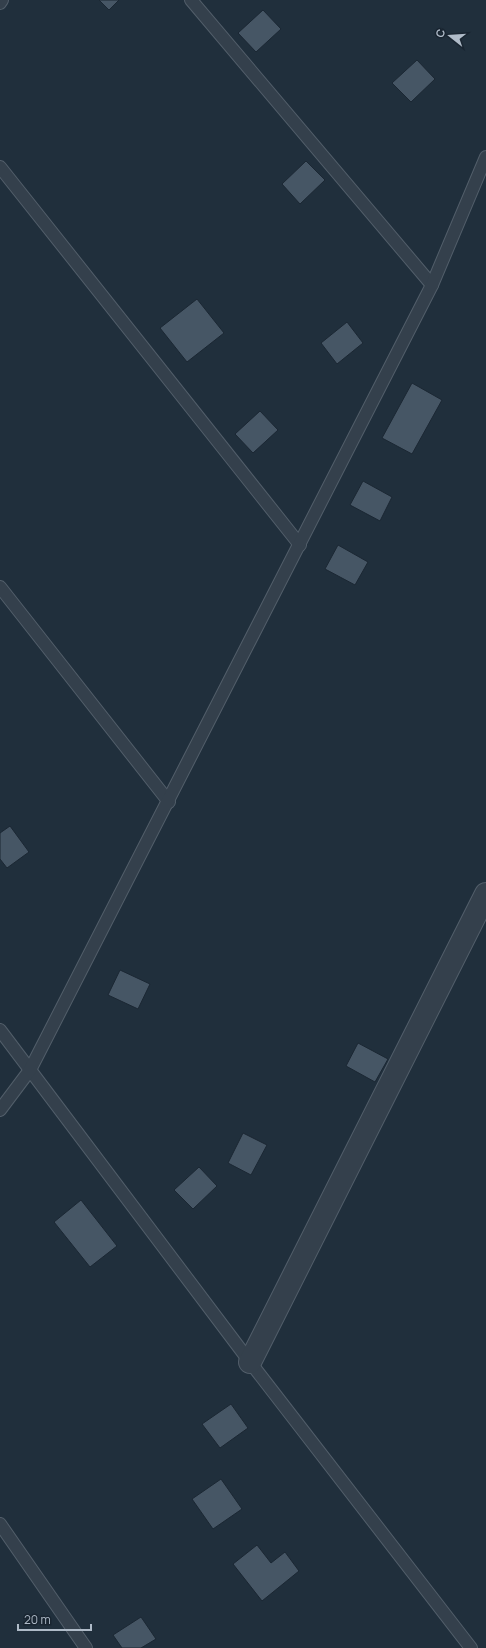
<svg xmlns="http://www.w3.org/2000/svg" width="486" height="1648" font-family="Manrope,sans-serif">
  <rect width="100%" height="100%" fill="#202f3c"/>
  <g fill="#465665" stroke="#1b2733">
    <polygon points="99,0 119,0 109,10"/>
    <polygon points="263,10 281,29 256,52 238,33"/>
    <polygon points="417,60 435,79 411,102 392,83"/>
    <polygon points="306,161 325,180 300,204 282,184"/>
    <polygon points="197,299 224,333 187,362 160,328"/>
    <polygon points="347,322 363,343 337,364 321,343"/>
    <polygon points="412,383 442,400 412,454 382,438"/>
    <polygon points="260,411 278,430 253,453 235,434"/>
    <polygon points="363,481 392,497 380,521 350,505"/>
    <polygon points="338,545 368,562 355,585 325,569"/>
    <polygon points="10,826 29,852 7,868 0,859 0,833"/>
    <polygon points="120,970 150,984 138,1009 108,995"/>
    <polygon points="358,1043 388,1059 375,1082 346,1066"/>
    <polygon points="243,1133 267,1145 251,1175 228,1163"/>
    <polygon points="199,1167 217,1186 193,1209 174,1190"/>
    <polygon points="81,1200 117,1246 90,1267 54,1222"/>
    <polygon points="231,1404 248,1428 220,1448 202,1424"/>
    <polygon points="221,1479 242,1509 213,1529 192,1499"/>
    <polygon points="257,1545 271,1563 285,1552 299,1571 262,1601 233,1564"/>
    <polygon points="141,1617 156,1639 141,1648 122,1648 113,1635"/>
  </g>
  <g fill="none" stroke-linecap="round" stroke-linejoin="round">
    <g stroke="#525e6a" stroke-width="14">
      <g id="lane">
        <polyline points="191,0 432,285"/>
        <polyline points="0,3 2,0"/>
        <polyline points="0,167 300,545"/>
        <polyline points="0,587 169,802"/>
        <polyline points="0,1030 250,1362 471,1648"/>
        <polyline points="0,1110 30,1070 432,285 486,157"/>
        <polyline points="0,1524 86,1648"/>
      </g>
    </g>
    <g stroke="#525e6a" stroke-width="24">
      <polyline id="street" points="250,1362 486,894"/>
    </g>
    <use href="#lane" stroke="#34404c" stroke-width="12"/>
    <use href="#street" stroke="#34404c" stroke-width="22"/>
  </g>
  <g transform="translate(450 36) rotate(287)" stroke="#192531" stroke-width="3" paint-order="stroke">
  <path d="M0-3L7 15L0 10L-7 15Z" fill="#afbbc8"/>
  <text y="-6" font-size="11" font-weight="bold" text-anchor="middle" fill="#afbbc8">С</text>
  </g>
  <path d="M18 1624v6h73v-6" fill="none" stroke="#afbbc8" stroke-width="2"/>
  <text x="24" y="1624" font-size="12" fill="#afbbc8" stroke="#192531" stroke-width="3" paint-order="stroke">20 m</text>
</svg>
